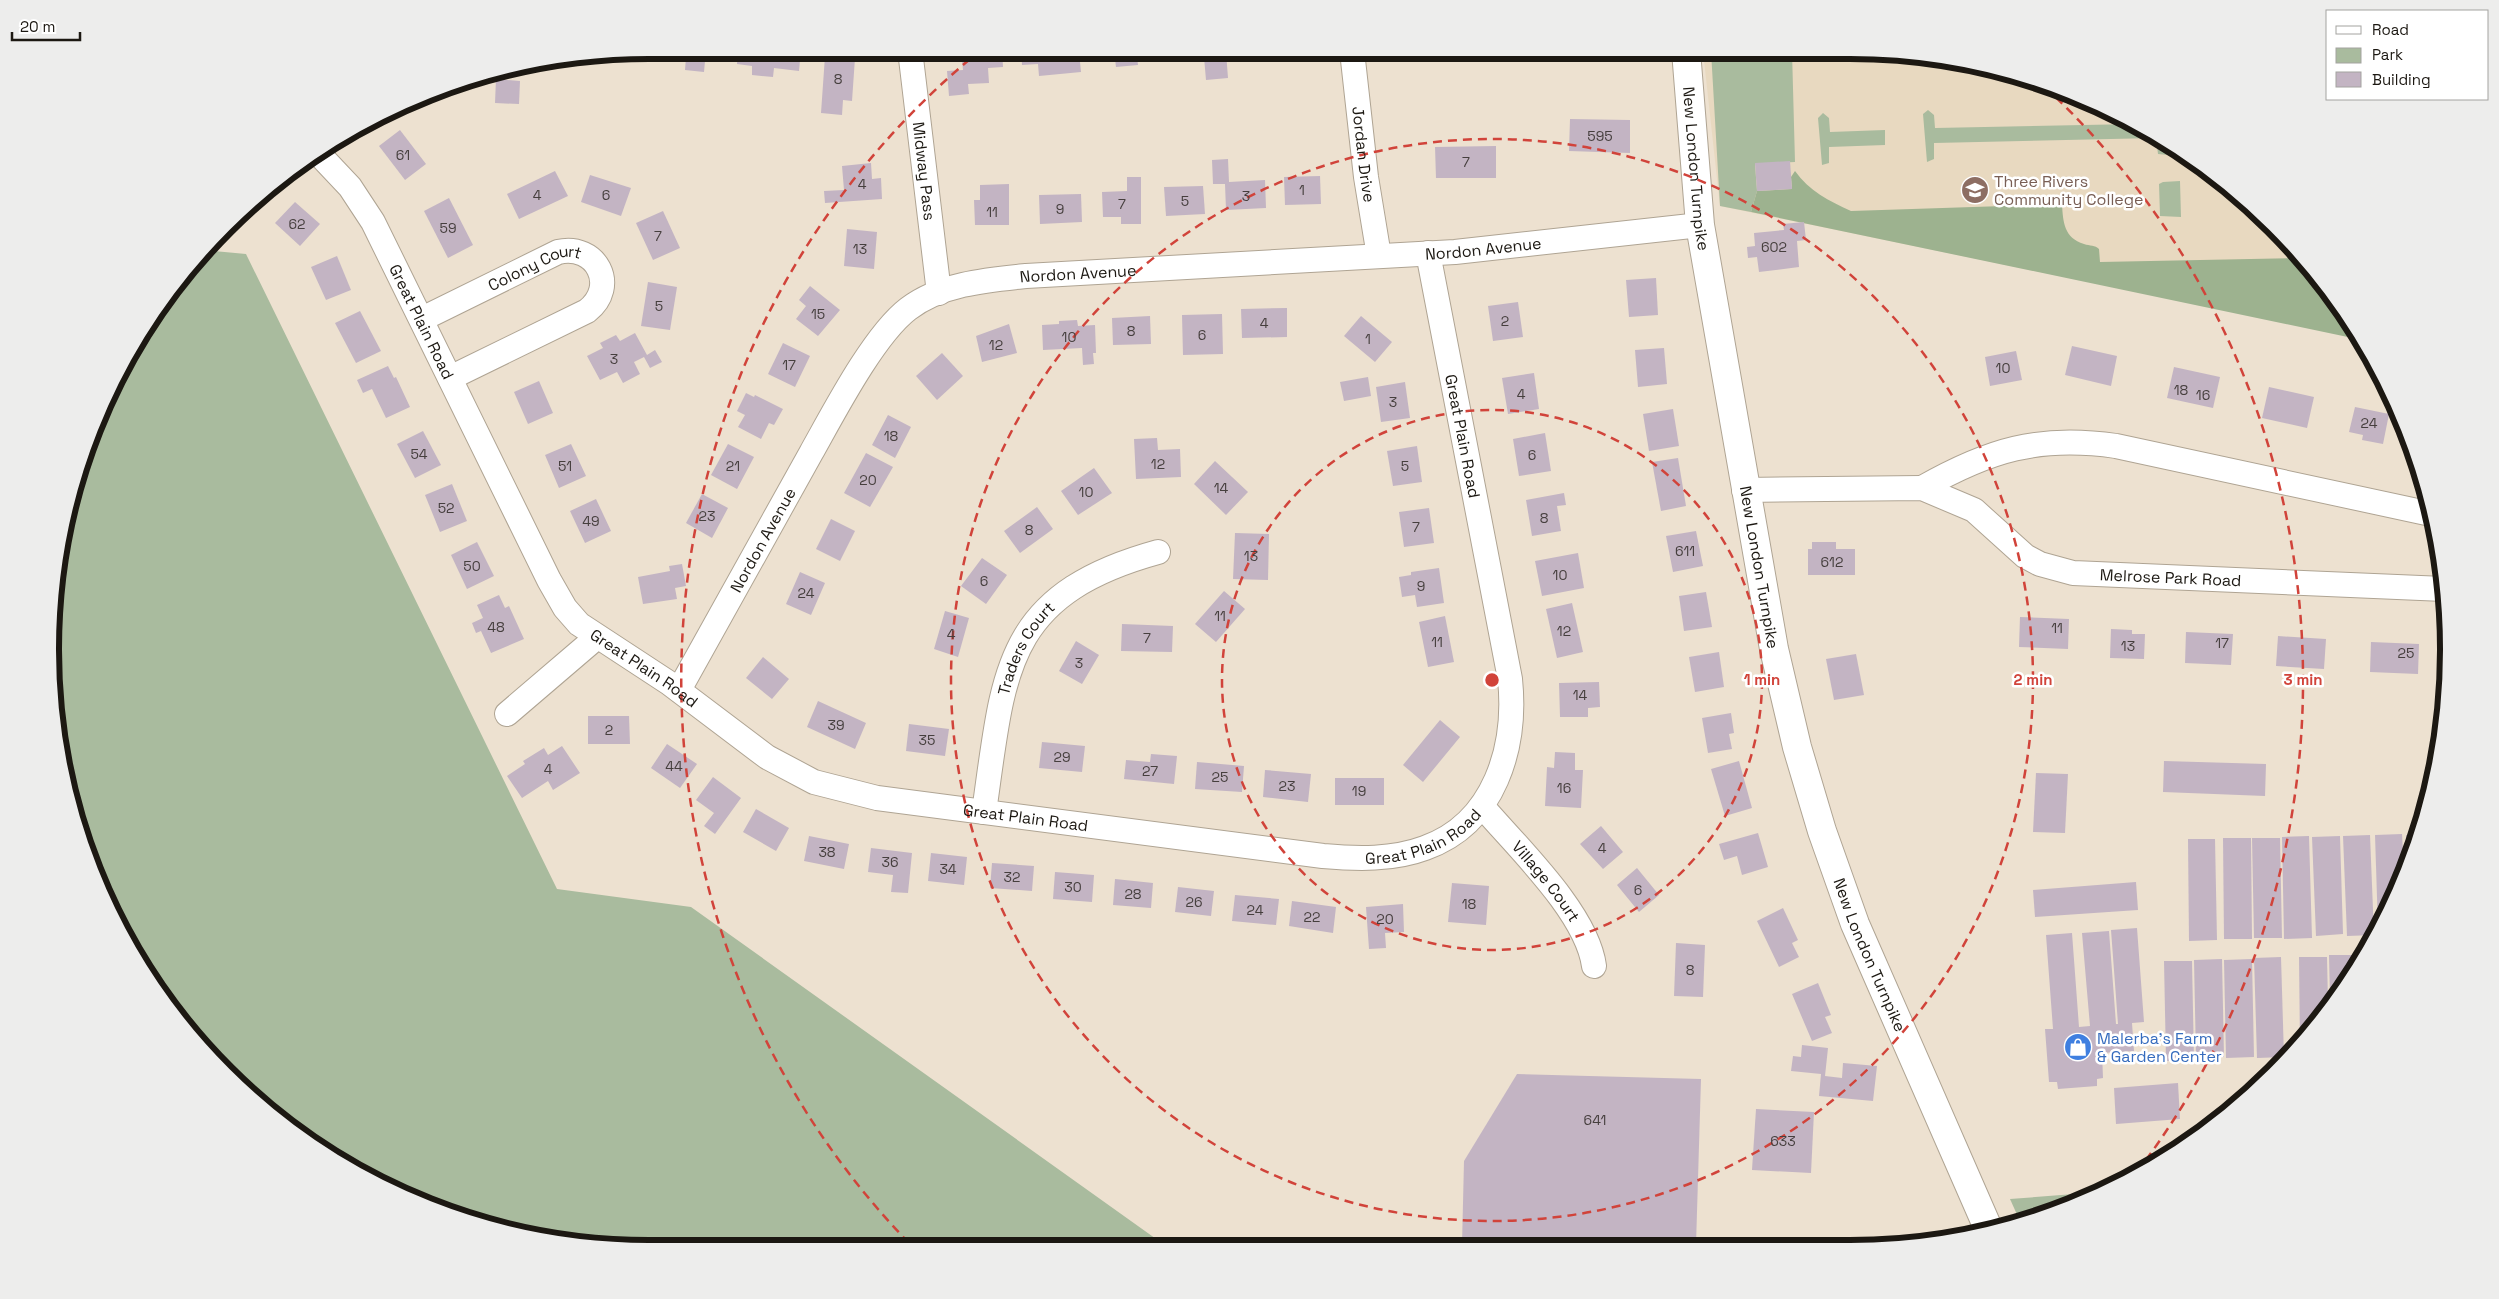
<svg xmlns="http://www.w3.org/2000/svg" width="2499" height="1299" font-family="'Space Grotesk',sans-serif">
  <rect width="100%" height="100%" fill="#ede1d0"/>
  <polygon fill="#e8d9c0" points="1703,51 1888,51 2005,71 2115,112 2215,174 2300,254 2360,338 1720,206"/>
  <g fill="#a9bb9e">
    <polygon points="1711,51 1792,51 1795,162 1755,164 1757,191 1751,212 1720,206"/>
    <polygon points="1928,110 1934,115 1935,128 2135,124 2179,152 2179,156 2158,154 2156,138 1934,143 1934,159 1927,162 1923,114"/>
    <polygon points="1823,113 1829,118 1830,132 1885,130 1885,145 1829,147 1829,163 1822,165 1818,118"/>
    <polygon points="2180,181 2181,217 2160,216 2159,184 2163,182"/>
    <polygon points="203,250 246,254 557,889 691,907 1166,1246 611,1248 495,1229 384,1187 284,1125 199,1045 151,982 96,879 70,804 51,689 51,610 70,495 96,420 151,317"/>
    <polygon points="2100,1192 2079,1203 2019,1219 2010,1199"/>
  </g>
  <path fill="#9db28f" d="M 1795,171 C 1809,191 1829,201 1851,211 L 2062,204 C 2063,222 2064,238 2084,244 C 2090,246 2095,245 2099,249 L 2100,262 L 2303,258 L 2362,340 L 1751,212 L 1757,191 L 1792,189 L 1791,177 Z"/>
  <g fill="#c3b4c3">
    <polygon points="661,50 706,50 704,72 685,70 686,57 661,55"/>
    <polygon points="738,50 801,50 799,71 774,68 773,77 752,75 752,66 737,64"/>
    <polygon points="961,50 1002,50 1003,67 988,68 989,83 968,84 969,94 949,96 947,71 963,70"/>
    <polygon points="1021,50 1079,52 1081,72 1039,76 1038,64 1022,65"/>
    <polygon points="1114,50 1136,50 1138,65 1116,67"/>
    <polygon points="1179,51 1230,51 1226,52 1228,78 1206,80 1204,57 1180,59"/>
    <polygon points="621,53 620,62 595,60 595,55"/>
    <polygon points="825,56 855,58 852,101 843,100 842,115 821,113"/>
    <polygon points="496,79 520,81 519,104 495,103"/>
    <polygon points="1570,119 1630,120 1630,153 1569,151"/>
    <polygon points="400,130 426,164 405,180 379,146"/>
    <polygon points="1496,146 1496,178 1436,178 1435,147"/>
    <polygon points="1228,159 1229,182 1265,180 1266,208 1226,210 1225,184 1213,184 1212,160"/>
    <polygon points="1790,161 1792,189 1757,191 1755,163"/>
    <polygon points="871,163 872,179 881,178 882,199 825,203 824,191 844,190 842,166"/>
    <polygon points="555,171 568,196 519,219 507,194"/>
    <polygon points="590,175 631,188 621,216 581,202"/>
    <polygon points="1320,176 1321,204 1285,205 1284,177"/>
    <polygon points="1127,177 1141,177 1141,224 1121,224 1121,217 1103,217 1102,192 1127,191"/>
    <polygon points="1009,184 1009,225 975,225 974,200 980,200 980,185"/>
    <polygon points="1203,186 1205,214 1166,216 1164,187"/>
    <polygon points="1081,194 1082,222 1040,224 1039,195"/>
    <polygon points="449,198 473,245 448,258 424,211"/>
    <polygon points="295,202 320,224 300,246 275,223"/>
    <polygon points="663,211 680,248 653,260 636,223"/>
    <polygon points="1804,222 1806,240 1797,241 1799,267 1759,272 1757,257 1748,258 1747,247 1755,246 1754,233 1784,230 1783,224"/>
    <polygon points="847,229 877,232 874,269 844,266"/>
    <polygon points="337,256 351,290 326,300 311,267"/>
    <polygon points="1656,278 1658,315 1629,317 1626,280"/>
    <polygon points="648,282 677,287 670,330 641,326"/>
    <polygon points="810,286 840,310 818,336 796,319 806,306 799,300"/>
    <polygon points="1518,302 1523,337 1493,341 1488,306"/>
    <polygon points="1287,308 1287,337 1242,338 1241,309"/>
    <polygon points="360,311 381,351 356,363 335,323"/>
    <polygon points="1222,314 1223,354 1183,355 1182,315"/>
    <polygon points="1150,316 1151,344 1113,345 1112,318"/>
    <polygon points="1361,316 1392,342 1375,362 1344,336"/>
    <polygon points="1077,320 1078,326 1095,325 1096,353 1093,353 1094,364 1083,365 1082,348 1043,350 1042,325 1059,324 1059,321"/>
    <polygon points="1009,324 1017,353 982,362 976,336"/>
    <polygon points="635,333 647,355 655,350 662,362 650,368 644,357 634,362 640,374 623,383 617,372 600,380 587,356 603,348 600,343 616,335 620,341"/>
    <polygon points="783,343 810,356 795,387 768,374"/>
    <polygon points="2072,346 2117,356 2111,386 2065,375"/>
    <polygon points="1664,348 1667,384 1638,387 1635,350"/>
    <polygon points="2016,351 2022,380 1990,386 1985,357"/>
    <polygon points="942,353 963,376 937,400 916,376"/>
    <polygon points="388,366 394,378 396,377 410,407 386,418 372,389 363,393 357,380"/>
    <polygon points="2174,367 2220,377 2213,408 2167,398"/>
    <polygon points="1534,373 1539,409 1508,414 1502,378"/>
    <polygon points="1368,377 1371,396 1344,401 1340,382"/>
    <polygon points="539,381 553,413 528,424 514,392"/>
    <polygon points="1405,382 1410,418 1381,422 1376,387"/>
    <polygon points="2269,387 2314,397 2307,428 2262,418"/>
    <polygon points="746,393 754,397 755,395 783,409 774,425 769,423 761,439 738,427 745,415 737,411"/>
    <polygon points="2355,407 2389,414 2383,444 2362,440 2363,435 2349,432"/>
    <polygon points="1673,409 1679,446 1649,451 1643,414"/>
    <polygon points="888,415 911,427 895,458 872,445"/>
    <polygon points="423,431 441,465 415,478 397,444"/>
    <polygon points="1545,433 1551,471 1519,476 1513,439"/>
    <polygon points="1157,438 1158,450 1180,449 1181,477 1136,479 1134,439"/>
    <polygon points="571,444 586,476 559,488 545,455"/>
    <polygon points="728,444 754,457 737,489 711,475"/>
    <polygon points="1417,446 1422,482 1393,486 1387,451"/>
    <polygon points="866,453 893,467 870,507 844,493"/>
    <polygon points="1678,458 1686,506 1661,511 1652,462"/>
    <polygon points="1215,461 1248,492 1226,515 1194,484"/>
    <polygon points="1094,468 1112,493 1078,515 1061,491"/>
    <polygon points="452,484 467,521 440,532 425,495"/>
    <polygon points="1564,493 1566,505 1557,506 1561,531 1532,536 1526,500"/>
    <polygon points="702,494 728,508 712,538 686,523"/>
    <polygon points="596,499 611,531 585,543 570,511"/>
    <polygon points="1037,507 1053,529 1020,553 1004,531"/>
    <polygon points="1429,508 1434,543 1404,547 1399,512"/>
    <polygon points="831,519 855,531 840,561 816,549"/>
    <polygon points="1696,531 1703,566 1673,572 1666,536"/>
    <polygon points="1235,533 1269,534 1268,580 1233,579"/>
    <polygon points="477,542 494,576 467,589 451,555"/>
    <polygon points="1812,542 1836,542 1836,549 1855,549 1855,575 1808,575 1808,549 1812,549"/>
    <polygon points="1578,553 1584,588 1542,596 1535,561"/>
    <polygon points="982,558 1007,575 986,604 961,586"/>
    <polygon points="682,564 686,586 675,588 677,599 643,604 638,577 670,571 669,566"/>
    <polygon points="1439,568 1444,603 1417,607 1415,595 1402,597 1399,577 1411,575 1411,572"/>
    <polygon points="800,572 825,583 811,615 786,604"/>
    <polygon points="1224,591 1245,609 1216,642 1195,624"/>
    <polygon points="1706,592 1712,627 1684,631 1679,596"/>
    <polygon points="499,595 505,608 509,606 524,639 491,653 481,631 476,633 472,623 483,618 477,605"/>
    <polygon points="1572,603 1583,652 1557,658 1546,609"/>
    <polygon points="945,611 969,618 958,657 934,649"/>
    <polygon points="1445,616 1454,662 1428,667 1419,622"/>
    <polygon points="2020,617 2069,619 2068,649 2019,647"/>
    <polygon points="1122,624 1173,626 1172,652 1121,651"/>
    <polygon points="2111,629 2132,630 2132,634 2145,634 2144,659 2110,658"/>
    <polygon points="2186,632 2233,634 2231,665 2185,663"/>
    <polygon points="2278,636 2326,639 2324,669 2276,666"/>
    <polygon points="1076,641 1099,655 1082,684 1059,671"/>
    <polygon points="2371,642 2419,644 2418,674 2370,672"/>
    <polygon points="1719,652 1724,687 1695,692 1689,657"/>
    <polygon points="1856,654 1864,695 1834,700 1826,659"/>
    <polygon points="763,657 789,679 772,699 746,678"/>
    <polygon points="1599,682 1600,707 1588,708 1588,717 1560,717 1559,683"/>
    <polygon points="818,701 866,723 855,749 807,727"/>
    <polygon points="1731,713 1734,733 1729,734 1732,749 1708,753 1702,718"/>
    <polygon points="588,716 629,716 630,744 588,744"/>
    <polygon points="1440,720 1460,737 1423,782 1403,765"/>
    <polygon points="909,724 949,729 945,756 906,751"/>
    <polygon points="1042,742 1085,746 1082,772 1039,768"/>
    <polygon points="667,744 697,764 680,788 651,768"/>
    <polygon points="562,746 580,773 553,790 548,781 522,798 507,776 525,764 523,761 544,748 548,755"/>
    <polygon points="1555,752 1575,753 1575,770 1583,770 1581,808 1545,806 1547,767 1554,768"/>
    <polygon points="1151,754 1177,756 1174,784 1124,779 1126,760 1150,762"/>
    <polygon points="1739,761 1752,808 1725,816 1711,769"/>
    <polygon points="2164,761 2266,764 2265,796 2163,792"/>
    <polygon points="1197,762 1244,766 1242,792 1195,789"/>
    <polygon points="1265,770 1311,774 1308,802 1263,797"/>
    <polygon points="2036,773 2068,774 2065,833 2033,832"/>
    <polygon points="713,777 741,798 715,834 704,826 714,813 696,800"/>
    <rect x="1335" y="778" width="49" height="27"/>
    <polygon points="756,809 789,828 776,851 743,832"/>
    <polygon points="1601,826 1623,852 1603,869 1580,844"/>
    <polygon points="1758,833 1768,867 1742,875 1737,856 1724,860 1719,844"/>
    <polygon points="2402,834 2404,870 2387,915 2378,928 2375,835"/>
    <polygon points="2370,835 2374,935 2347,936 2343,836"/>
    <polygon points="2406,835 2417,835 2407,863"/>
    <polygon points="809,836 849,844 844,869 804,861"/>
    <polygon points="2309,836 2312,938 2284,939 2282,837"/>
    <polygon points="2340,836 2343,934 2316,936 2312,837"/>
    <polygon points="2223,838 2251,838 2252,939 2224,939"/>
    <polygon points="2252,838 2280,838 2282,938 2254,938"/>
    <polygon points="2188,839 2215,839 2217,940 2189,941"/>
    <polygon points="871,848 912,853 908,893 891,892 893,875 868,872"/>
    <polygon points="931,853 967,857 964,885 928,881"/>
    <polygon points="992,863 1034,866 1032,891 990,888"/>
    <polygon points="1637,868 1659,895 1639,912 1617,885"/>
    <polygon points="1055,872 1094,875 1092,902 1053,899"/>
    <polygon points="1115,879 1153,883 1151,908 1113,905"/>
    <polygon points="2136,882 2138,910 2035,917 2033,890"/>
    <polygon points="1452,883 1489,886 1486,925 1448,922"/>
    <polygon points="1178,887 1214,891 1211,916 1175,912"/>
    <polygon points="1235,895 1279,899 1276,925 1232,921"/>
    <polygon points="1292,901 1336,907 1333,933 1289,926"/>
    <polygon points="1403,904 1404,932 1385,933 1386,948 1369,949 1366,907"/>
    <polygon points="1783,908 1798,940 1792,943 1799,957 1779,967 1757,921"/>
    <polygon points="2137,928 2144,1022 2132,1023 2134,1051 2102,1053 2103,1078 2097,1079 2097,1086 2058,1089 2057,1082 2049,1082 2045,1029 2053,1029 2046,935 2072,933 2079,1027 2090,1026 2082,933 2109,931 2116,1024 2118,1024 2111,930"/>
    <polygon points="1676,943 1705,945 1703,997 1674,996"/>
    <polygon points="2329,955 2356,955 2356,961 2330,1000"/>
    <polygon points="2281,957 2284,1057 2257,1058 2254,958"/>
    <polygon points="2299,957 2327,957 2328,1003 2300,1045"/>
    <polygon points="2222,959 2224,1057 2196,1058 2194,960"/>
    <polygon points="2252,959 2254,1057 2226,1058 2224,960"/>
    <polygon points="2164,961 2192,961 2194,1060 2166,1061"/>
    <polygon points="1818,983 1831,1015 1825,1017 1832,1033 1812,1041 1792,994"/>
    <polygon points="1802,1045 1828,1048 1825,1076 1842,1078 1843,1063 1877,1066 1873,1101 1819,1096 1821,1074 1791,1071 1793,1056 1801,1057"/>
    <polygon points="1517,1074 1701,1079 1696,1245 1462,1245 1464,1161"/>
    <polygon points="2178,1083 2180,1119 2116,1124 2114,1088"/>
    <polygon points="1756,1109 1814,1112 1811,1173 1752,1170"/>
  </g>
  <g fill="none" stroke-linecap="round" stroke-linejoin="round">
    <g stroke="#afa493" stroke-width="26">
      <g id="minor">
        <path id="s1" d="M 910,50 L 939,293"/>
        <path id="s2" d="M 1352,51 L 1366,177 L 1379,256"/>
        <path id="s3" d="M 317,152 L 350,187 L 373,222 L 549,580 L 565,608 L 579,624 L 669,683 L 767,757 L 814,782 L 877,798 L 1323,856 C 1357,859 1393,860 1425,848 C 1495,823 1517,747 1510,679 L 1428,253"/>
        <path id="s4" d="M 422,319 L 558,252 C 596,243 619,286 587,311 L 450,378"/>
        <path d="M 1922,488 C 1989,450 2038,435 2116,446 L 2431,514"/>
        <path id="s5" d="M 1744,490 L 1922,488 L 1974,510 L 2025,556 L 2040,564 L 2073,573 L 2444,589"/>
        <path id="s6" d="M 679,690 C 723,611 767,532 811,453 C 833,414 873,336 908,309 C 941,284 986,280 1026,276 L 1455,252 L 1700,225"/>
        <polyline points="507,714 597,637"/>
        <path id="s7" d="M 1482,806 C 1517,847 1587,913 1594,966"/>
        <path id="s8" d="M 984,812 C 1004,673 1002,595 1158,552"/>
      </g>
    </g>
    <g stroke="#afa493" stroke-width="30">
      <g id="major">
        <path id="s9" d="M 1686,51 L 1700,225 L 1774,649 L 1797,747 L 1822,831 L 1855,924 L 1988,1228"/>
      </g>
    </g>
    <use href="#minor" stroke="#fff" stroke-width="24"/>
    <use href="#major" stroke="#fff" stroke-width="28"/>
  </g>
  <g fill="none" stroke="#d1433a" stroke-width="2.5" stroke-dasharray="9 6">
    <circle cx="1492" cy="680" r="270"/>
    <circle cx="1492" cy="680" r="541"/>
    <path d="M909 1243A811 811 0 0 1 976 54M2045 87A811 811 0 0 1 2140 1168"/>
  </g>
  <defs>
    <g id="university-disc" transform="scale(1.4375)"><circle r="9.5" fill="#8d6e63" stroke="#fff"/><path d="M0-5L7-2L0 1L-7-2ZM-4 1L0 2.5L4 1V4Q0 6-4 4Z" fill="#fff"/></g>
    <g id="shop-disc" transform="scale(1.4375)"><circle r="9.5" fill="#3f7fe0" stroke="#fff"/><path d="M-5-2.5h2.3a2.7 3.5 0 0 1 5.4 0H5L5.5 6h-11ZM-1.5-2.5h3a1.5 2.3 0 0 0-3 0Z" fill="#fff"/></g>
  </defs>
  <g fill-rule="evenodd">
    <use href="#university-disc" x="1975" y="190"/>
    <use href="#shop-disc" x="2078" y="1047"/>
  </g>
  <g text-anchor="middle" stroke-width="5" stroke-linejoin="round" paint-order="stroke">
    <g font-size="14" fill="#463f3e">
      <text x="838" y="84">8</text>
      <text x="1600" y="141">595</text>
      <text x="403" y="160">61</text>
      <text x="1466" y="167">7</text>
      <text x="862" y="189">4</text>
      <text x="1302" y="195">1</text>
      <text x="537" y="200">4</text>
      <text x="606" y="200">6</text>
      <text x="1246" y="201">3</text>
      <text x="1185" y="206">5</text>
      <text x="1122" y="209">7</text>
      <text x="1060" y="214">9</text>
      <text x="992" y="217">11</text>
      <text x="297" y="229">62</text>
      <text x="448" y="233">59</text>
      <text x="658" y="241">7</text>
      <text x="1774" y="252">602</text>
      <text x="860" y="254">13</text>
      <text x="659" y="311">5</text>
      <text x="818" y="319">15</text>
      <text x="1505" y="326">2</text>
      <text x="1264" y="328">4</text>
      <text x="1131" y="336">8</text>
      <text x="1202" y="340">6</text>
      <text x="1069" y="342">10</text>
      <text x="1368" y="344">1</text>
      <text x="996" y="350">12</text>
      <text x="614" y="364">3</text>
      <text x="789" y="370">17</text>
      <text x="2003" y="373">10</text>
      <text x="2181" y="395">18</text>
      <text x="1521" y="399">4</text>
      <text x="2203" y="400">16</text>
      <text x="1393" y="407">3</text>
      <text x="2369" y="428">24</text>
      <text x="891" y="441">18</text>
      <text x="419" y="459">54</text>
      <text x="1532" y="460">6</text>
      <text x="1158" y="469">12</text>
      <text x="565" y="471">51</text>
      <text x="733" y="471">21</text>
      <text x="1405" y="471">5</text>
      <text x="868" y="485">20</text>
      <text x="1221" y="493">14</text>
      <text x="1086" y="497">10</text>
      <text x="446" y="513">52</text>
      <text x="707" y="521">23</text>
      <text x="1544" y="523">8</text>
      <text x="591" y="526">49</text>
      <text x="1416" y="532">7</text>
      <text x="1029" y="535">8</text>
      <text x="1685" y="556">611</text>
      <text x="1251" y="561">13</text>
      <text x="1832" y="567">612</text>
      <text x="472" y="571">50</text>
      <text x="1560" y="580">10</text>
      <text x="984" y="586">6</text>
      <text x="1421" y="591">9</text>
      <text x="806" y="598">24</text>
      <text x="1220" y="621">11</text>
      <text x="496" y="632">48</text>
      <text x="2057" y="633">11</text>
      <text x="1564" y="636">12</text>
      <text x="951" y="639">4</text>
      <text x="1147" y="643">7</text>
      <text x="1437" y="647">11</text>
      <text x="2222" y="648">17</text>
      <text x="2128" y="651">13</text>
      <text x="2406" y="658">25</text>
      <text x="1079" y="668">3</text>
      <text x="1580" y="700">14</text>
      <text x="836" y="730">39</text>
      <text x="609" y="735">2</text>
      <text x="927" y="745">35</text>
      <text x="1062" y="762">29</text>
      <text x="674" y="771">44</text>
      <text x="548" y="774">4</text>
      <text x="1150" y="776">27</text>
      <text x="1220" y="782">25</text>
      <text x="1287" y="791">23</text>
      <text x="1564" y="793">16</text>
      <text x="1359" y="796">19</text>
      <text x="1602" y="853">4</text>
      <text x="827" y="857">38</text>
      <text x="890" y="867">36</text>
      <text x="948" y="874">34</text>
      <text x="1012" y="882">32</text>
      <text x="1073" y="892">30</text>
      <text x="1638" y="895">6</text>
      <text x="1133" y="899">28</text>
      <text x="1194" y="907">26</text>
      <text x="1469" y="909">18</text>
      <text x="1255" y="915">24</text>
      <text x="1312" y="922">22</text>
      <text x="1385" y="924">20</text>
      <text x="1690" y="975">8</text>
      <text x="1595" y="1125">641</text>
      <text x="1783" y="1146">633</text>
    </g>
    <g font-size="16" fill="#1c1812" stroke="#fff">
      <text dy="6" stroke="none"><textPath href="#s2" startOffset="104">Jordan Drive</textPath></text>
      <text dy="6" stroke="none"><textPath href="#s9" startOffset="118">New London Turnpike</textPath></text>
      <text dy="6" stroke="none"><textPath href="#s1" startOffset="122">Midway Pass</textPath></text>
      <text dy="6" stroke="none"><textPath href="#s6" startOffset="1028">Nordon Avenue</textPath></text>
      <text dy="6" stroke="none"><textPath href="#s4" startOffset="125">Colony Court</textPath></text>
      <text dy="6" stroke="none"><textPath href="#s6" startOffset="622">Nordon Avenue</textPath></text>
      <text dy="6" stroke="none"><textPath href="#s3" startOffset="201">Great Plain Road</textPath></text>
      <text transform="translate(1463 436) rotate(79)" y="6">Great Plain Road</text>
      <text dy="6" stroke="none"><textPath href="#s6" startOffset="172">Nordon Avenue</textPath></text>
      <text dy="6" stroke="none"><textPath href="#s9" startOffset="522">New London Turnpike</textPath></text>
      <text dy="6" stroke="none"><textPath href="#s5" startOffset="452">Melrose Park Road</textPath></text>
      <text dy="6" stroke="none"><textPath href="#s8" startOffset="171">Traders Court</textPath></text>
      <text dy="6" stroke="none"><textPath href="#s3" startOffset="621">Great Plain Road</textPath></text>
      <text dy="6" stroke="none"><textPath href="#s3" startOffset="1041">Great Plain Road</textPath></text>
      <text dy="6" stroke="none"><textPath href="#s3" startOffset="1446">Great Plain Road</textPath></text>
      <text dy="6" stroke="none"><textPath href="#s7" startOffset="99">Village Court</textPath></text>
      <text dy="6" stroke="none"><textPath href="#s9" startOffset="926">New London Turnpike</textPath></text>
    </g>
    <g font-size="16" fill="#785e54" stroke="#fff" text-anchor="start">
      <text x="1994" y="187">Three Rivers<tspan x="1994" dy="18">Community College</tspan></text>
    </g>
    <g font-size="16" fill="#366cbe" stroke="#fff" text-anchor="start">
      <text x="2097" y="1044">Malerba's Farm<tspan x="2097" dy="18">&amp; Garden Center</tspan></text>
    </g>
  </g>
  <path d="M0 0H2499V1299H0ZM649 59H1850A590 590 0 0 1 2440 649V650A590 590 0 0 1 1850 1240H649A590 590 0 0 1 59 650V649A590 590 0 0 1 649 59Z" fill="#ededec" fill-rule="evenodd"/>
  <path fill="none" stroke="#1c1812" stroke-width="6" d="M649 59H1850A590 590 0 0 1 2440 649V650A590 590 0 0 1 1850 1240H649A590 590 0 0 1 59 650V649A590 590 0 0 1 649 59Z"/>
  <circle cx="1492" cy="680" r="8" fill="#d1433a" stroke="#fff" stroke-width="2.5"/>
  <g font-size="15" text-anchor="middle" font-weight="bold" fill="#d1433a" stroke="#fff" stroke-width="5" stroke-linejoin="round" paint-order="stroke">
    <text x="1762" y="685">1 min</text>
    <text x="2033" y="685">2 min</text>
    <text x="2303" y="685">3 min</text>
  </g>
  <rect x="2326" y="10" width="162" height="90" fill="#ffffff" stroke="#a4a3a0"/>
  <rect x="2336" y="26" width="25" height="8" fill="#ffffff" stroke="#a4a3a0"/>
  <text x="2372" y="35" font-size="15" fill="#1c1812">Road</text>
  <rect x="2336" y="48" width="25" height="15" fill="#a9bb9e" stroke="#a4a3a0"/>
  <text x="2372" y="60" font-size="15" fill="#1c1812">Park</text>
  <rect x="2336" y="72" width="25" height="15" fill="#c3b4c3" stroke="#a4a3a0"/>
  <text x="2372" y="85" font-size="15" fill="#1c1812">Building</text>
  <path d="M12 32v8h68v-8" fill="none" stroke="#1c1812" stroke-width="2.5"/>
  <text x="20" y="32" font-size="15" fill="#1c1812" stroke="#ffffff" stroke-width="4" paint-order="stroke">20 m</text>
</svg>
